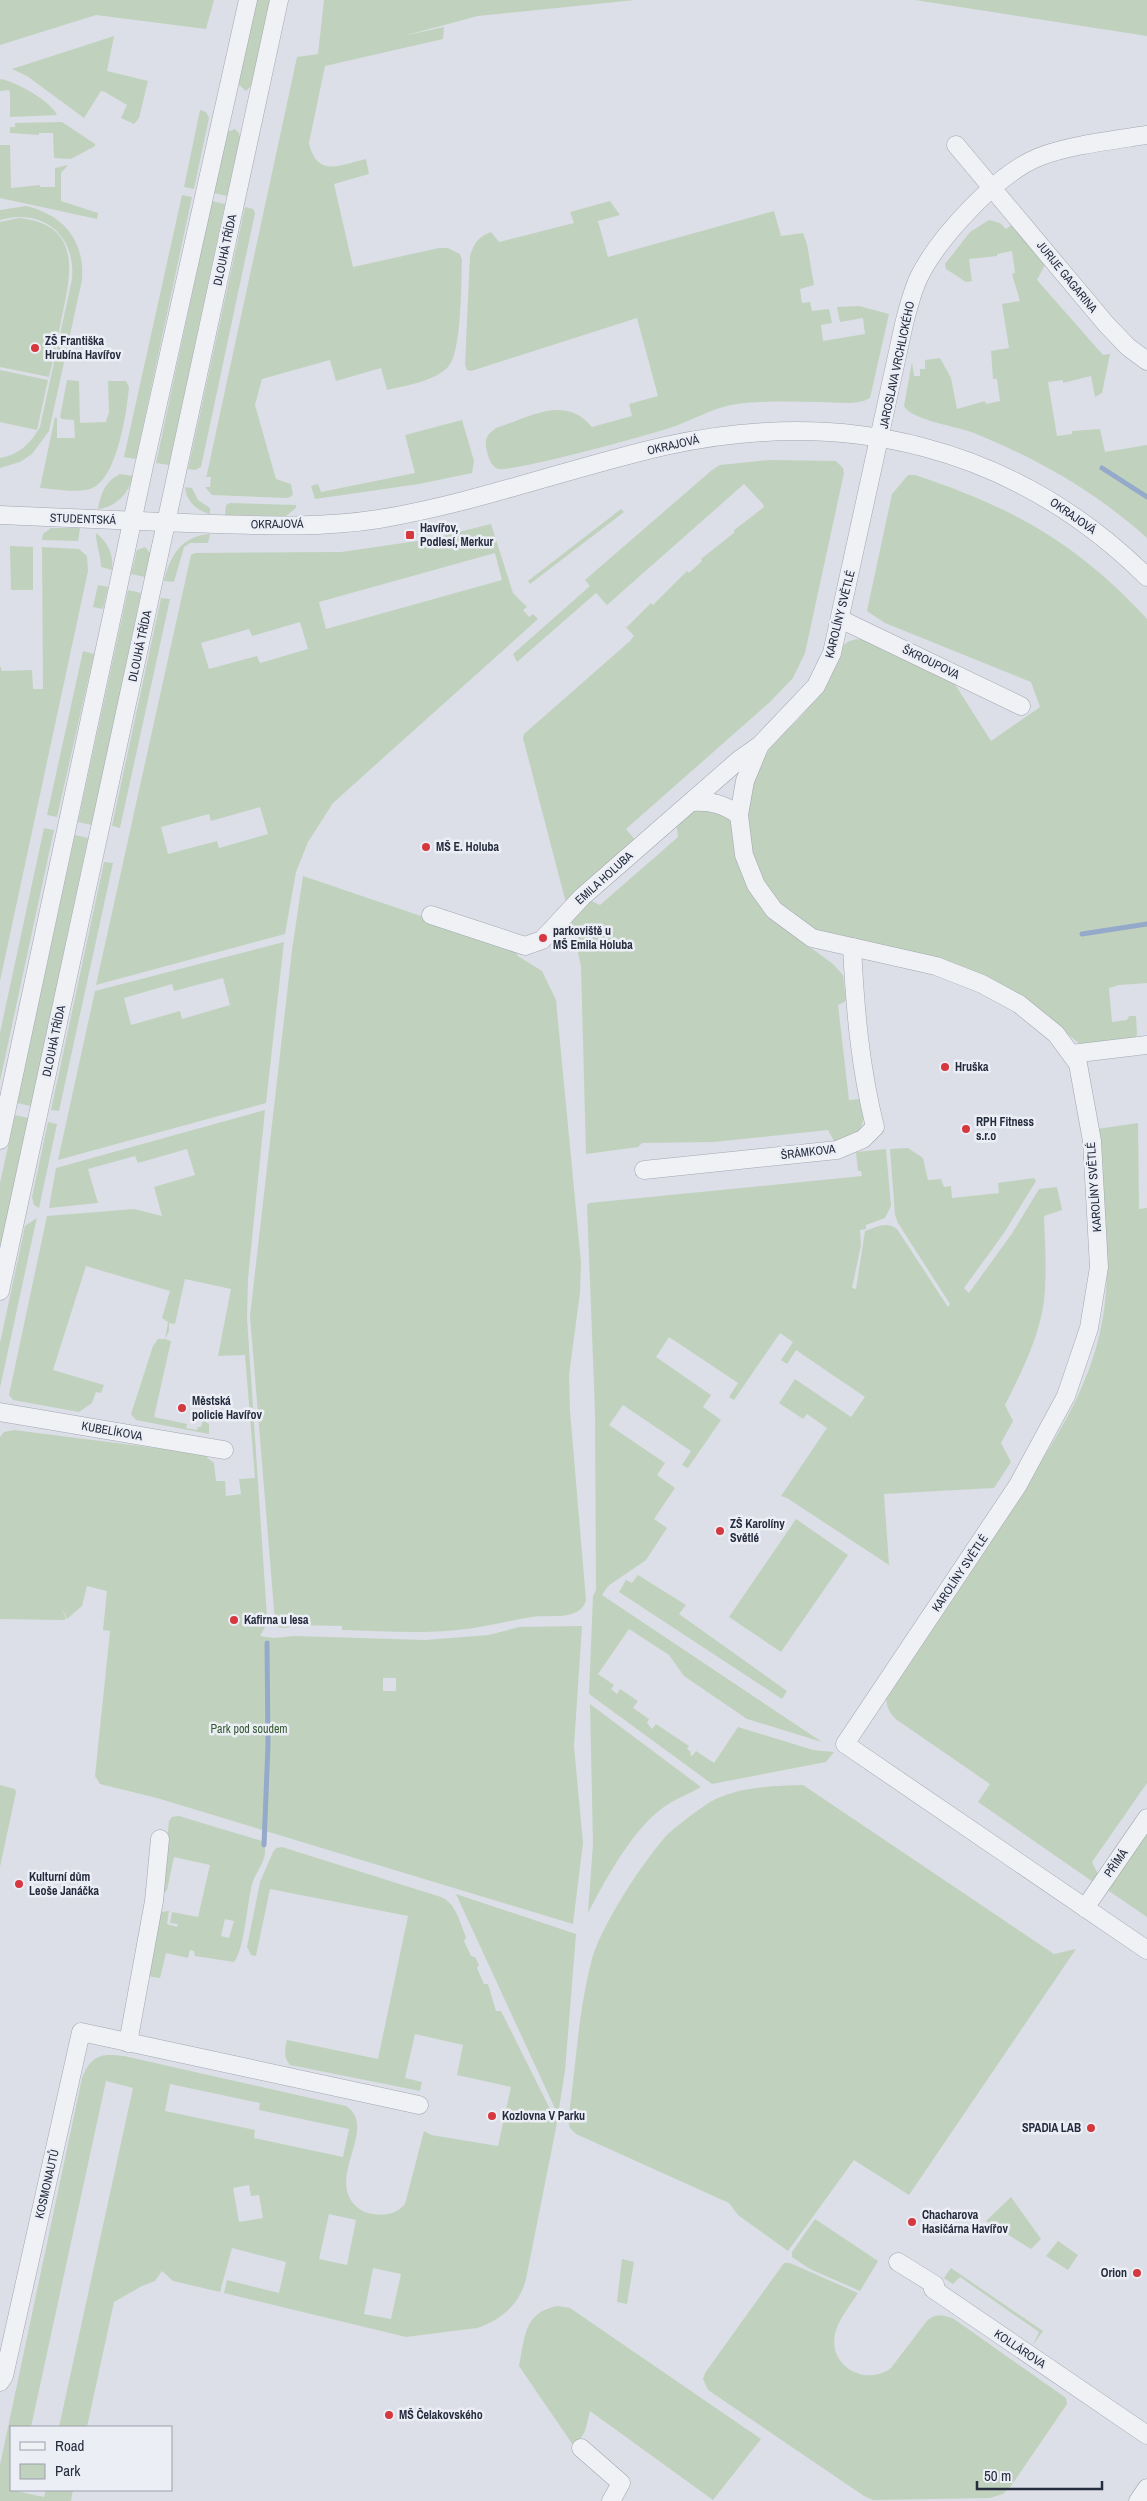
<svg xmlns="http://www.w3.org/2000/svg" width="1147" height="2501" font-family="'Archivo Narrow',sans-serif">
  <rect width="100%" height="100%" fill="#dcdfe7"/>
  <g fill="#c0d2bd" fill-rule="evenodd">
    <polygon points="0,0 214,0 206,29 96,15 0,45"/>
    <polygon points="257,0 271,0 251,86 246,91 238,84"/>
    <path d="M 324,0 L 635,0 L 478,16 L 403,36 L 444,27 L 443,39 L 325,66 L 309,143 C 317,178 340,165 366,159 L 369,174 L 334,184 L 353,267 L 439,248 L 448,248 L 460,254 L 462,260 C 461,281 462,354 448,367 C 433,382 407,385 387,390 L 381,368 L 336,381 L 330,360 L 262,379 L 255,405 L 276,479 L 291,484 L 293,495 L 288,498 L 212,495 L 205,487 L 210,487 L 211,477 L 206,477 L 207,474 L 297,57 L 318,54 Z"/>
    <polygon points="915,0 1147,0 1147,36"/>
    <polygon points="114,36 107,71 148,81 139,118 134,124 121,118 127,105 105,92 101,91 84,118 27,76 12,69"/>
    <path d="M 0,79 C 15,81 51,101 57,115 L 10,117 L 10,93 L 9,90 L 0,91 Z"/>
    <polygon points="200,110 206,112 209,118 194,189 184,187"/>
    <polygon points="62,122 95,144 95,146 71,159 54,158 53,133 39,133 39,135 10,133 10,127 15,127 15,123"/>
    <polygon points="235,129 239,133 240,138 227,196 214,193 227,132"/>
    <polygon points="0,145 10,145 11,188 40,185 40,187 55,187 55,168 68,165 61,173 61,201 98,213 97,219 0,198"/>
    <polygon points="182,195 192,197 136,459 124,457"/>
    <polygon points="212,201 225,204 169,465 156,463"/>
    <path d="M 610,201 L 620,215 L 598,221 L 608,257 L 774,211 L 781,236 L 803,233 L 807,244 L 814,285 L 800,289 L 802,303 L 810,302 L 812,311 L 829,309 L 832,323 L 821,325 L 823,341 L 865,334 L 863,318 L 840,322 L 837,307 L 859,306 L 889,314 L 870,398 C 857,406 837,402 822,402 C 792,402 760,400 731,405 C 712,409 696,418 678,425 C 659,433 509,473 498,469 C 490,466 487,454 486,446 C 485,437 489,433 496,428 C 530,417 565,394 592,427 L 632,416 L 629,404 L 658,396 L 637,318 L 471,371 L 467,370 L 465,365 L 470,256 C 474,243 478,237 491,232 L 499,242 L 574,223 L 570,212 Z"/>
    <path d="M 26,206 C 64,215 85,241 82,280 L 49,431 L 32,454 L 20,462 L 0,468 L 0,458 C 19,455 31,443 40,427 L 72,279 C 76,234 42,208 0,220 L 0,210 Z"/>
    <polygon points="245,207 253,209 255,213 201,467 195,470 188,469"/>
    <path d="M 19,218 C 81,224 72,272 62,316 C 58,337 54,357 49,377 L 0,367 L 0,222 Z"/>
    <path d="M 989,220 L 1000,223 L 1006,229 L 1013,224 L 1045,265 L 1037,280 L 1103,355 L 1110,354 L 1102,393 L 1095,397 L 1091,376 L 1063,383 L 1063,380 L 1048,382 L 1057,436 L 1072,434 L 1072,431 L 1100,429 L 1105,452 L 1147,445 L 1147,538 C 1096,492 1038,459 974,433 C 957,426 913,421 904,406 L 912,362 L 914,376 L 920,376 L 920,369 L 925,369 L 925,360 L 940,358 L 951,378 L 957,409 L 985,401 L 986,404 L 1000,401 L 997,379 L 993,379 L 991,351 L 1009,348 L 1002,304 L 1020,301 L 1012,274 L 1015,273 L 1012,251 L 997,254 L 997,256 L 969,259 L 972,281 L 966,282 L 946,269 L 945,264 L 970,232 Z"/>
    <polygon points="0,370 48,380 37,430 0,422"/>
    <path d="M 67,380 L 79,381 L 80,423 L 106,422 L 109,412 L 108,381 L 126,381 L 129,387 C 127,411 117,481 90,489 C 76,493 55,489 40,488 L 55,417 L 57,418 L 57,438 L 75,438 L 74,420 L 62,419 L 60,417 Z"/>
    <polygon points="462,420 474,461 472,473 419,484 315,499 311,486 318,484 321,492 415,473 405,435"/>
    <polygon points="770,460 836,461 843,468 844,473 805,653 793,678 770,702 626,829 636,841 566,903 523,738 524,734 630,641 634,636 625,626 627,627 651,603 653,605 687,571 689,573 702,561 701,559 735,532 733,531 764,507 763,504 744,484 607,605 596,593 517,662 513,654 590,586 585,580 712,470 720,465"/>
    <path d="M 120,474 L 133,476 C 129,493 116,507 98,509 C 100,495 106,480 120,474 Z"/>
    <path d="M 908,475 L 915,475 C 1012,507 1077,543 1147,619 L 1147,983 L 1119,985 L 1109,988 L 1112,1022 L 1127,1020 L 1129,1016 L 1136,1016 L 1137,1034 L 1133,1044 L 1094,1048 L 1080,1044 L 1029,1004 L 814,930 C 805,924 794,918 786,911 C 746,870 736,810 763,760 C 772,741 790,729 803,714 C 821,694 831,672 841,648 C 848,640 855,638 866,640 L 951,678 L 991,741 L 1040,707 L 1031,682 L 885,623 L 867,611 L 892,494 Z"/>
    <path d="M 185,487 L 192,488 L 198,500 L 210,508 L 210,514 C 197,511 186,501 185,487 Z"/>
    <polygon points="230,503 296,505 296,508 286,516 225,515 226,505"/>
    <polygon points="621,509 624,512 530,584 528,581"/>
    <path d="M 491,524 L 513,593 L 527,607 L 523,610 L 529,617 L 533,614 L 538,619 L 333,803 L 308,842 L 296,872 L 285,934 L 96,985 L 191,555 L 195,553 L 341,552 L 431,539 ZM 495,553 L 502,580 L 326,629 L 319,602 ZM 300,622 L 308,649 L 260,663 L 257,656 L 209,669 L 201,643 L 249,629 L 252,636 ZM 260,807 L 268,834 L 219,848 L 217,841 L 168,854 L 161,827 L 209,814 L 211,821 Z"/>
    <polygon points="51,528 80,528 78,541 42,540 43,534"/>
    <path d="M 96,533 C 108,542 114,555 112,570 L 101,567 C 101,555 96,546 96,533 Z"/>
    <path d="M 210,534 L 208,543 L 190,543 L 184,547 L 174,582 L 164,581 C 170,556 181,536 210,534 Z"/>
    <polygon points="10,546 33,547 33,590 11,590"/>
    <polygon points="42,547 79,549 87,556 88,571 0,981 0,666 2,671 32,670 33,689 43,689"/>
    <polygon points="145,547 150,553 145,577 131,574 137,550"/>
    <polygon points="98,585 108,587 103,609 93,607"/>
    <polygon points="128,590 141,593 92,825 78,822"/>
    <polygon points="161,598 170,599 120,828 112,826"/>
    <polygon points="83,651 94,654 57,817 47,815"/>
    <path d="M 710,808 L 728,818 L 731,822 L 777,923 L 833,964 L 843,975 L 846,1001 L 838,1005 L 849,1100 L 861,1099 C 867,1129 862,1131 836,1145 L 828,1130 L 714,1142 L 642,1143 L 638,1147 L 586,1154 L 581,966 L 570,916 L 585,898 L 600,905 L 678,837 L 676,820 L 687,811 Z"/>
    <polygon points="44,828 54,830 0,1081 0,1033"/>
    <polygon points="75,835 88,838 31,1106 17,1103"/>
    <polygon points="104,862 113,863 59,1111 51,1110"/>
    <path d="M 303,876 L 512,947 L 518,956 L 542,971 L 556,1000 L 581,1262 L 580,1293 L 569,1375 L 570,1411 L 586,1600 C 580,1622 549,1614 532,1617 C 507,1621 482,1628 457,1630 C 419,1634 380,1631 342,1630 L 342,1626 L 293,1625 C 289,1629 283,1628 277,1627 L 275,1622 L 250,1316 L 292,950 Z"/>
    <path d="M 284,942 L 266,1103 L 58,1160 L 95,991 ZM 223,978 L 230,1005 L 182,1019 L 180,1011 L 131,1025 L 124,998 L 172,984 L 174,991 Z"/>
    <path d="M 265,1110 L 248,1279 L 247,1318 L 267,1617 L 265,1627 L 260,1636 L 274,1638 L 295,1636 L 425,1640 L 489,1635 L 519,1627 L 582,1626 L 574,1746 L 583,1843 L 573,1924 L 157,1798 L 100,1784 L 95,1776 L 110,1631 L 103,1630 L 107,1591 L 87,1586 L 82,1606 L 67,1619 L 62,1608 L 66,1619 L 64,1620 L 0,1619 L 0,1437 L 4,1432 L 14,1430 L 203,1454 L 214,1463 L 216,1481 L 225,1481 L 226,1496 L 241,1494 L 239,1479 L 255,1478 L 245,1355 L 218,1356 L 231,1289 L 185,1279 L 175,1324 L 169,1323 L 169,1331 L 165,1339 L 171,1341 L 154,1417 L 187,1424 L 186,1428 L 197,1430 L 198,1427 L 201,1427 L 203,1420 L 209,1424 L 209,1434 L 136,1420 L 131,1414 L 153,1346 L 158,1339 L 165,1339 L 168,1322 L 162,1318 L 170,1291 L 86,1266 L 53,1370 L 104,1385 L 101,1393 L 96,1392 L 92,1403 L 79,1412 L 13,1400 L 9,1395 L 47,1216 L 134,1209 L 162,1216 L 154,1187 L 195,1175 L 187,1149 L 138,1163 L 135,1156 L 88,1169 L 98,1203 L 49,1208 L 56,1168 ZM 383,1678 L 396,1678 L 396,1691 L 383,1691 Z"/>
    <polygon points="15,1115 28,1118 0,1249 0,1183"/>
    <polygon points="48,1122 57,1124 39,1208 34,1205 32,1197"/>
    <path d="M 1138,1123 L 1139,1209 L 1147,1208 L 1147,1783 L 1092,1862 L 1100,1878 L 1096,1884 L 978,1802 L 990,1784 L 897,1720 C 886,1711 884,1700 889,1687 C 925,1635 960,1582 995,1530 C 1038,1466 1088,1400 1102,1322 C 1114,1259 1102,1192 1097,1129 Z"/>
    <path d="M 908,1148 L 923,1158 L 928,1180 L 941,1179 L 944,1187 L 951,1186 L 952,1198 L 999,1193 L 998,1183 L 1034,1178 L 1036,1181 L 1004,1233 L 964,1288 L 969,1293 L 1013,1232 L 1039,1189 L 1057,1187 L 1062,1210 L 1044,1216 C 1045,1244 1047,1273 1044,1301 C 1039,1338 1021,1373 1005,1405 L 1013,1421 L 1001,1443 L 1011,1462 L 994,1488 L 884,1494 L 889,1565 L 787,1498 L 781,1496 L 827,1428 L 807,1414 L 803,1419 L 779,1403 L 795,1379 L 851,1417 L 865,1397 L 796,1350 L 787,1364 L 781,1360 L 793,1342 L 780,1333 L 734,1400 L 729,1397 L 738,1383 L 669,1337 L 656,1357 L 711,1395 L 703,1407 L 721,1420 L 688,1468 L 682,1465 L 691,1451 L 623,1405 L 609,1425 L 665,1463 L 657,1475 L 675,1488 L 654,1519 L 667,1528 L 646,1560 L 608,1586 L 602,1595 L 822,1742 L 747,1719 L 684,1676 L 669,1655 L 629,1629 L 598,1674 L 614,1685 L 611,1689 L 617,1694 L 620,1689 L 638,1701 L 633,1708 L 649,1719 L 647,1723 L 652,1729 L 656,1724 L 689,1746 L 687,1749 L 691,1752 L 690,1754 L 692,1756 L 696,1751 L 714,1763 L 738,1727 L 813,1750 L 834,1752 L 826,1762 L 712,1784 L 589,1694 L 593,1596 L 596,1590 L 595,1411 L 587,1205 L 589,1203 L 862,1176 L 861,1171 L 858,1171 L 856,1152 L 886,1149 L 891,1206 L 885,1218 L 866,1225 L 866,1229 L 860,1230 L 861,1245 L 852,1288 L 856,1289 L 865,1231 C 877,1227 886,1221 897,1229 L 948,1307 L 950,1304 L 898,1223 L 895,1215 L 890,1149 Z"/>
    <polygon points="37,1218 35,1226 0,1388 0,1343 25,1226"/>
    <polygon points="796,1519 848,1555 781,1652 729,1617"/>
    <polygon points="638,1575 686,1605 679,1614 787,1691 782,1699 619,1592 626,1580 632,1583"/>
    <path d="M 590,1704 L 701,1787 C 691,1793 680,1797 670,1803 C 635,1824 607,1877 588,1913 L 593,1844 Z"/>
    <polygon points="0,1785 15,1789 16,1792 0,1867"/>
    <path d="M 803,1785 L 1054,1954 L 1076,1949 L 909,2195 L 854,2160 L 788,2251 L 738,2215 L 729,2203 L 576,2134 L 570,2128 L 568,2121 C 576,2068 578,2011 592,1959 C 601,1926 642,1863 666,1836 C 674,1828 707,1802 718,1798 C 746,1786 773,1786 803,1785 Z"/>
    <path d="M 179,1816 L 262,1841 C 271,1855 258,1868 253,1881 C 247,1900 245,1949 234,1962 L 195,1956 L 194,1951 L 190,1950 L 188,1958 L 166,1953 L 160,1978 L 147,1976 L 160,1912 L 169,1911 L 167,1924 L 177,1927 L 178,1924 L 170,1923 L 172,1912 L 198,1917 L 210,1865 L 174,1857 L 167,1890 L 161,1895 L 169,1821 L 172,1817 ZM 225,1919 L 234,1921 L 229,1938 L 221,1936 Z"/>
    <polygon points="1147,1825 1147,1917 1106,1889"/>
    <path d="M 282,1847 L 441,1897 C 456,1903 460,1923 466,1937 L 464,1941 L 471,1956 L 475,1957 L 479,1965 L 477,1968 L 484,1984 L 488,1984 L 496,2011 L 501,2011 L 557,2123 L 526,2279 C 520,2304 501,2320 477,2328 L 406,2337 L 224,2293 L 227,2280 L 279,2293 L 286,2262 L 232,2248 L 220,2292 L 173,2281 L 162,2271 L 155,2281 L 142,2286 L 114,2302 L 87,2427 L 59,2427 L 133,2088 L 106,2081 L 31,2427 L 11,2427 L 11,2490 L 44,2497 L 46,2490 L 73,2490 L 71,2501 L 0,2501 L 0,2465 L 82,2078 C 91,2055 101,2053 124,2056 L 346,2106 C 378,2127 329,2174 353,2203 C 359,2210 365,2213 373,2214 C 386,2216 396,2214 405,2204 L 424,2131 L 431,2135 L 498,2146 L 511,2087 L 457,2075 L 463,2045 L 415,2034 L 405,2078 L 422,2082 L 420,2091 L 290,2065 C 283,2057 285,2050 287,2040 L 378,2059 L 408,1916 L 270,1889 L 256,1956 L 251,1955 L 247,1947 L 260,1882 L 273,1852 L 276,1848 ZM 170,2084 L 260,2103 L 259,2110 L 349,2129 L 343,2157 L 254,2138 L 255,2130 L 165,2111 ZM 249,2185 L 251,2196 L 259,2195 L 263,2218 L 239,2222 L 233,2188 ZM 329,2214 L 356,2220 L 347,2265 L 319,2259 ZM 373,2268 L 401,2274 L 391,2319 L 364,2314 Z"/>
    <polygon points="456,1894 576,1934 565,2071 558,2115"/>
    <polygon points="1011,2197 1041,2239 1031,2249 986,2221"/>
    <polygon points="815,2219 878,2261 860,2291 810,2269 792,2257 792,2252"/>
    <polygon points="1058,2241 1078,2255 1068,2270 1046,2256"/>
    <polygon points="622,2259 634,2262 627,2304 617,2302"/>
    <path d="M 784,2263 L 790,2263 L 858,2293 C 851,2305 838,2319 835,2334 C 828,2366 866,2387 891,2368 L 926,2322 C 934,2313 944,2315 954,2319 L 1066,2398 L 1067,2404 L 1011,2486 L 1003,2494 L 990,2498 L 873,2500 L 864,2496 L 708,2390 L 703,2379 L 705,2373 Z"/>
    <polygon points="951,2268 1043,2331 1033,2345 1039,2332 960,2277 953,2284 944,2278"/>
    <path d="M 558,2306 L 570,2308 L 761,2439 L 713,2500 L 590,2411 L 585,2431 L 575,2448 L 519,2366 C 525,2338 523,2312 558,2306 Z"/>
  </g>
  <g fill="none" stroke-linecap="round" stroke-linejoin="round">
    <g stroke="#95a9ca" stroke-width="5">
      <polyline points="1102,468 1147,497"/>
      <polyline points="1082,934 1147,924"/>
      <polyline points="264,1845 268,1745 267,1643"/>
    </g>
    <g stroke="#a1a6b1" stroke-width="19">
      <g id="minor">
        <path d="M 1147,135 C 1115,140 1069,145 1039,157 C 997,174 939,237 919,277 C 912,292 908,308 904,324 L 832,653 L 816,686 L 760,745 L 745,781 L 739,815 L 744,855 L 756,885 L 774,910 L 812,938 L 936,966 L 982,984 L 1019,1004 L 1056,1034 L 1078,1064 L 1092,1141 L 1099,1267 L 1089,1328 L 1066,1396 L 1018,1485 L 845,1744 L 1147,1950"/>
        <polyline points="956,145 1106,324 1128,347 1147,361"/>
        <path d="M 0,515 C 62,518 124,520 186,523 C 250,525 316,529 379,519 C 476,503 569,468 665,446 C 846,406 1014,446 1147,577"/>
        <polyline points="840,619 1021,706"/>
        <path d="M 693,802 C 712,801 723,804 739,815"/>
        <polyline points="431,915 525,946 542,940 582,897 740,759 760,745"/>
        <polyline points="1071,1054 1147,1045"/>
        <polyline points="0,1140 144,466 248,0"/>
        <path d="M 644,1170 L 837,1150 L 863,1139 L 875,1127 C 860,1068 855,1007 852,947"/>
        <polyline points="0,1291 279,0"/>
        <polyline points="0,1412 224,1450"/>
        <polyline points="1085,1908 1147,1818"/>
        <polyline points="128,2043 154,1901 160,1839"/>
        <polyline points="898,2262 935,2285 933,2289 1147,2435"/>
        <polyline points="0,2382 4,2376 81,2032 419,2105"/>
        <polyline points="581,2448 621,2483 611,2501"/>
        <polyline points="1138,2501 1147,2488"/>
      </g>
    </g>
    <use href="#minor" stroke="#eff1f5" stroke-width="18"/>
  </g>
  <g fill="#d5383f" stroke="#eceef5" stroke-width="2">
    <circle cx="35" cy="348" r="5"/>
    <rect x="405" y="530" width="10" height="10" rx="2.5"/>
    <circle cx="426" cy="847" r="5"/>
    <circle cx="543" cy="938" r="5"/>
    <circle cx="945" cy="1067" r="5"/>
    <circle cx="966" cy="1129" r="5"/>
    <circle cx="182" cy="1408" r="5"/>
    <circle cx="720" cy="1531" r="5"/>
    <circle cx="234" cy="1620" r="5"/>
    <circle cx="19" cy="1884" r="5"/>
    <circle cx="492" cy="2116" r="5"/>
    <circle cx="1091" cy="2128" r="5"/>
    <circle cx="912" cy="2222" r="5"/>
    <circle cx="1137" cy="2273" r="5"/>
    <circle cx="389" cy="2415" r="5"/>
  </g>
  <g text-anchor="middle" stroke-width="5" stroke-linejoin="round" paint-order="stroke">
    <g font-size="12" fill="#252c3e" stroke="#eceef5">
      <text transform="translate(225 250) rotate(-78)" y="4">DLOUHÁ TŘÍDA</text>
      <text transform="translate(1067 277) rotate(51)" y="4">JURIJE GAGARINA</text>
      <text transform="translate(897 365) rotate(-78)" y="4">JAROSLAVA VRCHLICKÉHO</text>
      <text transform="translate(673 445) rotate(-13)" y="4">OKRAJOVÁ</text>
      <text transform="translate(1073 516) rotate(35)" y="4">OKRAJOVÁ</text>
      <text transform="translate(83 519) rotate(2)" y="4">STUDENTSKÁ</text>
      <text transform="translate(277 524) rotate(-1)" y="4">OKRAJOVÁ</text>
      <text transform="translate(840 614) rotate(-76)" y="4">KAROLÍNY SVĚTLÉ</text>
      <text transform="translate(140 646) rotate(-78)" y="4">DLOUHÁ TŘÍDA</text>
      <text transform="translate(931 662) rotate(26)" y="4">ŠKROUPOVA</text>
      <text transform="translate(604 878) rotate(-42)" y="4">EMILA HOLUBA</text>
      <text transform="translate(54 1041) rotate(-78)" y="4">DLOUHÁ TŘÍDA</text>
      <text transform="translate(808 1152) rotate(-7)" y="4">ŠRÁMKOVA</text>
      <text transform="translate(1094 1187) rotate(-94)" y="4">KAROLÍNY SVĚTLÉ</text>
      <text transform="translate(112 1431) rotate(10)" y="4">KUBELÍKOVA</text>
      <text transform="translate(960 1573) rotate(-56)" y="4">KAROLÍNY SVĚTLÉ</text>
      <text transform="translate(1116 1863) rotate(-55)" y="4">PŘÍMÁ</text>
      <text transform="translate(47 2184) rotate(-77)" y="4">KOSMONAUTŮ</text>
      <text transform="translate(1020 2349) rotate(34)" y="4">KOLLÁROVA</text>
    </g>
    <g font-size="12" font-weight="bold" fill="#252c3e" stroke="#eceef5" text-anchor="start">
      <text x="45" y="345">ZŠ Františka<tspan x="45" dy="14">Hrubína Havířov</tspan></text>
      <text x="420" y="532">Havířov,<tspan x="420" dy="14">Podlesí, Merkur</tspan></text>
      <text x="436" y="851">MŠ E. Holuba</text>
      <text x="553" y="935">parkoviště u<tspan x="553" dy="14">MŠ Emila Holuba</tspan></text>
      <text x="955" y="1071">Hruška</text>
      <text x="976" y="1126">RPH Fitness<tspan x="976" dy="14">s.r.o</tspan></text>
      <text x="192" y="1405">Městská<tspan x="192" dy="14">policie Havířov</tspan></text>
      <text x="730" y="1528">ZŠ Karolíny<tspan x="730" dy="14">Světlé</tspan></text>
      <text x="244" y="1624">Kafirna u lesa</text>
      <text x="29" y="1881">Kulturní dům<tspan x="29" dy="14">Leoše Janáčka</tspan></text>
      <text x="502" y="2120">Kozlovna V Parku</text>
      <text x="1081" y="2132" text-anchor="end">SPADIA LAB</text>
      <text x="922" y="2219">Chacharova<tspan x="922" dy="14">Hasičárna Havířov</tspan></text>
      <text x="1127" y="2277" text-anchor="end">Orion</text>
      <text x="399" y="2419">MŠ Čelakovského</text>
    </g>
    <g font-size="12" fill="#355b32" stroke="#eceef5">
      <text x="249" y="1733">Park pod soudem</text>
    </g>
  </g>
  <rect x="10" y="2426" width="162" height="65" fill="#eceef5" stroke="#9ca0ac"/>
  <rect x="20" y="2442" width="25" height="8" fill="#eff1f5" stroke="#9ca0ac"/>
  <text x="55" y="2451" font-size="15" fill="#252c3e">Road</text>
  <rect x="20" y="2464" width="25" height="15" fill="#c0d2bd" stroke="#9ca0ac"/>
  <text x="55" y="2476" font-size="15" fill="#252c3e">Park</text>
  <path d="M977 2481v8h125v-8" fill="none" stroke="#252c3e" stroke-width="2.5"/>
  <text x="984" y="2481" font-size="15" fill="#252c3e" stroke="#eceef5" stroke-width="4" paint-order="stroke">50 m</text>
</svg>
